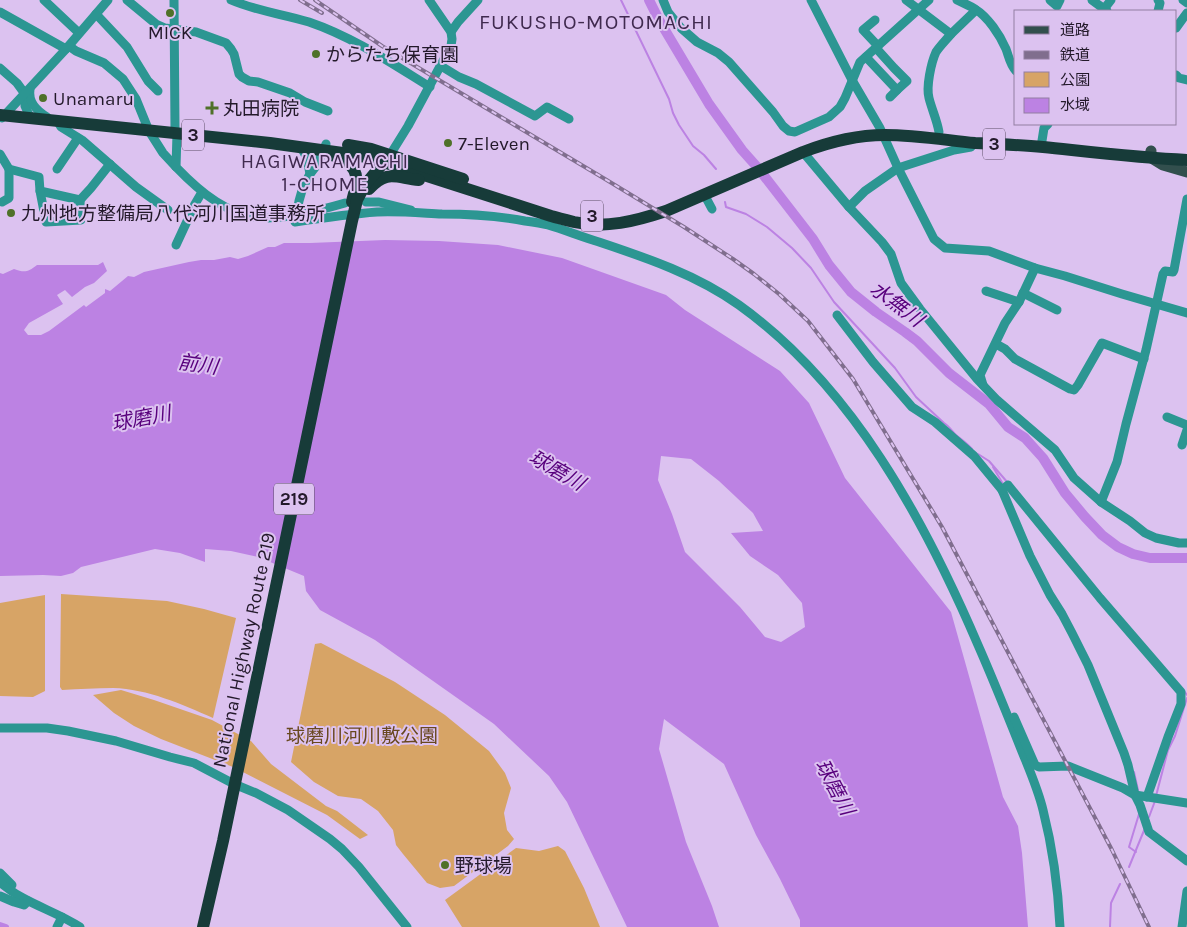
<svg xmlns="http://www.w3.org/2000/svg" width="1187" height="927" font-family="Karla,'Noto Sans JP',sans-serif">
  <rect width="100%" height="100%" fill="#dcc2f0"/>
  <g fill="#d7a466">
    <path d="M 61,594 L 167,601 L 204,609 L 236,618 L 213,718 C 181,704 148,689 113,688 C 96,688 79,689 62,690 L 60,687 Z"/>
    <polygon points="45,595 45,691 33,697 0,696 0,603"/>
    <polygon points="321,643 395,682 445,715 489,751 505,773 511,788 504,813 507,830 514,839 508,846 454,886 440,888 427,883 403,854 396,845 393,830 378,811 361,799 338,796 314,782 291,762 315,644"/>
    <polygon points="121,690 154,700 212,720 251,741 271,764 326,806 337,811 368,835 360,839 327,815 233,767 161,739 134,726 114,713 93,695"/>
    <polygon points="558,846 565,851 584,888 600,927 462,927 445,900 516,848 539,851"/>
  </g>
  <path fill="#bc82e3" fill-rule="evenodd" d="M 385,240 L 439,241 L 498,245 L 562,258 L 666,295 L 685,310 L 780,371 L 809,403 L 845,478 L 951,612 L 1003,797 L 1018,826 L 1022,853 L 1028,927 L 800,927 L 800,920 L 780,879 L 756,835 L 724,764 L 664,719 L 659,749 L 686,842 L 712,906 L 719,927 L 627,927 L 567,802 L 549,776 L 494,724 L 375,640 L 320,610 L 306,591 L 304,576 L 258,557 L 231,551 L 205,549 L 205,562 L 180,553 L 155,549 L 81,567 L 73,573 L 61,576 L 43,575 L 0,576 L 0,273 L 3,274 L 14,269 C 25,273 28,272 37,265 L 98,265 L 103,262 L 107,271 L 94,283 L 85,287 L 72,297 L 65,290 L 57,295 L 63,304 L 29,323 L 24,330 L 28,335 L 41,335 L 49,331 L 84,305 L 86,307 L 105,293 L 105,289 L 110,291 L 128,276 L 134,277 L 144,272 L 189,262 L 201,260 L 214,260 L 230,257 L 238,259 L 248,256 L 268,247 L 275,247 L 284,243 L 310,243 ZM 661,456 L 691,459 L 719,481 L 753,513 L 763,531 L 731,533 L 750,556 L 778,575 L 802,603 L 805,627 L 781,642 L 765,637 L 740,607 L 685,552 L 672,514 L 658,480 Z"/>
  <g fill="none" stroke-linecap="round" stroke-linejoin="round">
    <g stroke="#bc82e3" stroke-width="2">
      <polyline points="621,0 669,99 673,113 679,125 693,146 704,155 716,169"/>
      <path d="M 725,202 L 726,207 L 746,214 L 767,227 L 792,248 L 811,268 L 834,302 L 895,368 L 916,397 L 944,423 C 949,426 952,431 956,435 C 962,440 967,443 972,449"/>
      <polyline points="978,454 989,461 1008,483"/>
      <polyline points="993,467 1003,484"/>
      <polyline points="1184,691 1187,695"/>
      <polyline points="1134,772 1138,790"/>
      <polyline points="1156,796 1168,750 1175,736 1187,698"/>
      <polyline points="1149,817 1155,801"/>
      <polyline points="1136,852 1129,847 1139,814"/>
      <polyline points="1129,867 1145,828"/>
      <polyline points="1110,927 1111,903 1120,884"/>
    </g>
    <polyline stroke="#bc82e3" stroke-width="6" points="0,925 6,927"/>
    <polyline stroke="#bc82e3" stroke-width="10" points="649,0 659,20 709,104 742,150 758,168 813,239 829,265 851,292 876,312 905,332 917,341 949,373 989,404 1008,427 1025,438 1043,458 1065,493 1085,517 1102,535 1118,547 1133,554 1150,558 1187,558"/>
    <g stroke="#2c9692" stroke-width="9">
      <polyline points="44,0 79,33"/>
      <polyline points="127,0 156,24 165,28 196,32 226,43 231,49 234,54 239,74 242,77 249,81 258,82 290,93 305,102 328,111"/>
      <polyline points="174,0 175,128"/>
      <path d="M 231,0 C 256,11 283,14 309,22 C 353,37 391,63 430,87"/>
      <polyline points="663,0 668,12 681,28 697,42 718,53 729,62 773,112 783,126 789,131 795,132 829,117 840,107 845,98 860,62 929,0"/>
      <polyline points="811,0 852,80 880,128 898,168 934,239 945,248 989,251 1035,268 1065,276 1122,294 1187,313"/>
      <polyline points="906,0 951,34 976,10"/>
      <path d="M 957,0 C 963,3 969,5 975,9 C 988,17 1000,35 1006,49 C 1009,57 1010,65 1016,71"/>
      <polyline points="1050,0 1057,6 1060,0"/>
      <polyline points="1092,0 1107,11"/>
      <polyline points="1158,0 1160,3 1158,11"/>
      <polyline points="1183,0 1187,3"/>
      <polyline points="1104,9 1111,0"/>
      <polyline points="0,12 66,49"/>
      <polyline points="96,14 127,47 148,81 158,91"/>
      <polyline points="875,20 863,30 878,46"/>
      <polyline points="1176,28 1187,13"/>
      <polyline points="451,32 458,22 478,0"/>
      <polyline points="69,46 76,51 104,63 123,79 136,99 149,131 163,153 176,167"/>
      <polyline points="876,48 894,68 907,81 897,90 890,97"/>
      <polyline points="866,57 897,90"/>
      <polyline points="441,66 459,77 476,84 535,116 547,107 569,119"/>
      <polyline points="0,68 17,83 25,94 25,106 29,115 35,119"/>
      <polyline points="1176,75 1179,78 1187,80"/>
      <path d="M 30,89 C 28,102 36,110 47,117"/>
      <polyline points="2,118 66,49 108,0"/>
      <polyline points="58,122 61,127 82,140 136,187 168,210"/>
      <path d="M 939,132 C 937,120 932,110 929,98 C 926,87 931,63 936,52 C 940,46 946,40 951,34"/>
      <path d="M 177,134 L 176,167 C 200,192 229,217 265,218 C 270,218 276,217 281,217 C 303,215 324,209 345,203"/>
      <path d="M 326,144 L 317,165 L 310,174 L 303,187 L 299,201 L 295,222 C 322,218 350,214 377,212 C 399,211 421,213 442,214 C 470,214 498,216 525,221 C 533,222 541,223 548,225 C 565,230 582,237 599,242 C 647,258 697,275 739,305 C 852,386 924,519 978,645 C 993,679 1007,714 1021,749 C 1029,769 1038,789 1043,810 C 1053,849 1058,887 1060,927"/>
      <polyline points="301,147 307,158 310,174"/>
      <polyline points="1041,147 1044,128 1048,124"/>
      <polyline points="803,152 849,207 882,242 891,254 901,283 920,309 977,379 997,400 1055,450 1074,478 1101,502 1130,521 1145,533 1156,538 1179,543 1187,543"/>
      <polyline points="0,154 9,169 39,177 40,191 80,200 91,188 110,164"/>
      <polyline points="390,155 408,126 451,46 452,39 451,32 429,0"/>
      <polyline points="57,169 78,138"/>
      <polyline points="40,191 46,222 81,220 80,200"/>
      <polyline points="704,194 712,209"/>
      <polyline points="2,202 9,198 9,169"/>
      <polyline points="366,202 379,202 411,210"/>
      <polyline points="849,207 865,191 898,168 954,150 971,147 973,144"/>
      <polyline points="176,245 195,204 202,192"/>
      <polyline points="986,291 1019,302"/>
      <polyline points="1023,293 1057,310"/>
      <polyline points="837,315 873,362 912,407 935,422 974,456 1002,490 1030,556 1050,595 1062,614 1072,633 1088,665 1124,753 1128,765 1135,795 1140,805 1149,832 1187,861"/>
      <polyline points="996,344 1005,349 1015,359 1070,389 1074,390 1078,385 1102,343 1144,359"/>
      <polyline points="983,385 980,375 1005,323 1019,302 1035,268"/>
      <polyline points="1167,417 1187,425"/>
      <polyline points="1182,445 1187,430"/>
      <polyline points="1002,490 1008,485 1100,598 1181,692 1181,704 1168,737 1147,797"/>
      <polyline points="1101,502 1117,462 1126,424 1146,350 1163,274 1165,271 1173,272 1174,270 1187,199"/>
      <polyline points="1014,717 1035,765 1039,767 1068,766 1123,788 1135,795 1187,803"/>
      <polyline points="0,728 47,728 68,731 116,741 170,757 194,763 234,784 256,793 288,810 330,839 342,849 359,867 407,927"/>
      <polyline points="0,873 12,885"/>
      <path d="M 0,882 C 23,903 54,910 80,927"/>
      <polyline points="0,896 14,902 24,905 28,901"/>
      <polyline points="57,927 62,917"/>
      <polyline points="1182,927 1187,891"/>
    </g>
    <polyline stroke="#324f4d" stroke-width="11" points="1151,151 1150,157 1163,165 1187,172"/>
    <g stroke="#173b39" stroke-width="12">
      <path d="M 0,115 L 270,143 L 350,154 L 371,158 L 551,216 C 558,218 566,220 574,222 C 605,229 636,221 666,211 L 803,152 C 829,142 857,135 885,135 C 915,135 945,140 975,143 C 998,144 1021,145 1043,147 C 1091,152 1139,158 1187,160"/>
      <polyline points="348,145 371,149 463,179"/>
      <path d="M 332,155 C 347,161 359,167 356,186 C 355,191 353,196 352,202"/>
      <path d="M 369,189 C 387,169 396,178 419,180"/>
      <polyline points="203,927 223,841 352,221 357,200 365,185 388,157"/>
    </g>
    <g stroke="#806e8e" stroke-width="4">
      <g id="rail">
        <polyline points="300,0 322,13"/>
        <polyline points="315,0 382,46 605,179 684,227 733,259 754,274 779,294 808,321 853,379 942,527 1112,850 1149,927"/>
      </g>
    </g>
    <use href="#rail" stroke="#dcc2f0" stroke-width="2" stroke-dasharray="5.5" stroke-linecap="butt"/>
  </g>
  <g fill="#4f7129" stroke="#dcc2f0" stroke-width="2">
    <circle cx="170" cy="13" r="5"/>
    <circle cx="316" cy="54" r="5"/>
    <circle cx="43" cy="98" r="5"/>
    <path d="M209.5 100.5h5v5h5v5h-5v5h-5v-5h-5v-5h5z"/>
    <circle cx="448" cy="143" r="5"/>
    <circle cx="11" cy="213" r="5"/>
    <circle cx="445" cy="865" r="5"/>
  </g>
  <g text-anchor="middle" stroke-width="4" stroke-linejoin="round" paint-order="stroke">
    <g fill="#dcc2f0" stroke="#5a4c65" stroke-width="1">
      <rect x="182" y="119.5" width="22" height="31" rx="4"/>
      <rect x="983" y="128.5" width="22" height="31" rx="4"/>
      <rect x="581" y="200.5" width="22" height="31" rx="4"/>
      <rect x="274" y="483.5" width="40" height="31" rx="4"/>
    </g>
    <g font-size="18" font-weight="bold" fill="#23192a">
      <text x="193" y="141">3</text>
      <text x="994" y="150">3</text>
      <text x="592" y="222">3</text>
      <text x="294" y="505">219</text>
    </g>
    <g font-size="19" fill="#23192a" stroke="#dcc2f0" text-anchor="start">
      <text x="170" y="39" text-anchor="middle">MICK</text>
      <text x="326" y="61">からたち保育園</text>
      <text x="53" y="105">Unamaru</text>
      <text x="223" y="115">丸田病院</text>
      <text x="458" y="150">7-Eleven</text>
      <text x="21" y="220">九州地方整備局八代河川国道事務所</text>
      <text x="455" y="872">野球場</text>
    </g>
    <g font-size="19" fill="#23192a" stroke="#dcc2f0">
      <text transform="translate(243 650) rotate(-78)" y="7">National Highway Route 219</text>
    </g>
    <g font-size="19" fill="#68481f" stroke="#dcc2f0">
      <text x="362" y="742">球磨川河川敷公園</text>
    </g>
    <g font-size="20" letter-spacing="1" fill="#402a4f" stroke="#dcc2f0">
      <text x="325" y="168">HAGIWARAMACHI<tspan x="325" dy="23">1-CHOME</tspan></text>
    </g>
    <g font-size="20" font-style="italic" fill="#58007d" stroke="#dcc2f0">
      <text transform="translate(897 304) rotate(37)" y="7">水無川</text>
      <text transform="translate(198 364) rotate(8)" y="7">前川</text>
      <text transform="translate(141 418) rotate(-11)" y="7">球磨川</text>
      <text transform="translate(557 470) rotate(30)" y="7">球磨川</text>
      <text transform="translate(835 787) rotate(62)" y="7">球磨川</text>
    </g>
    <g font-size="21" letter-spacing="1" fill="#402a4f" stroke="#dcc2f0">
      <text x="596" y="29">FUKUSHO-MOTOMACHI</text>
    </g>
  </g>
  <rect x="1014" y="10" width="162" height="115" fill="#dcc2f0" stroke="#927ea1"/>
  <rect x="1024" y="26" width="25" height="8" fill="#324f4d" stroke="#927ea1"/>
  <text x="1060" y="35" font-size="15" fill="#23192a">道路</text>
  <rect x="1024" y="51" width="25" height="8" fill="#806e8e" stroke="#927ea1"/>
  <text x="1060" y="60" font-size="15" fill="#23192a">鉄道</text>
  <rect x="1024" y="72" width="25" height="15" fill="#d7a466" stroke="#927ea1"/>
  <text x="1060" y="85" font-size="15" fill="#23192a">公園</text>
  <rect x="1024" y="98" width="25" height="15" fill="#bc82e3" stroke="#927ea1"/>
  <text x="1060" y="110" font-size="15" fill="#23192a">水域</text>
</svg>
